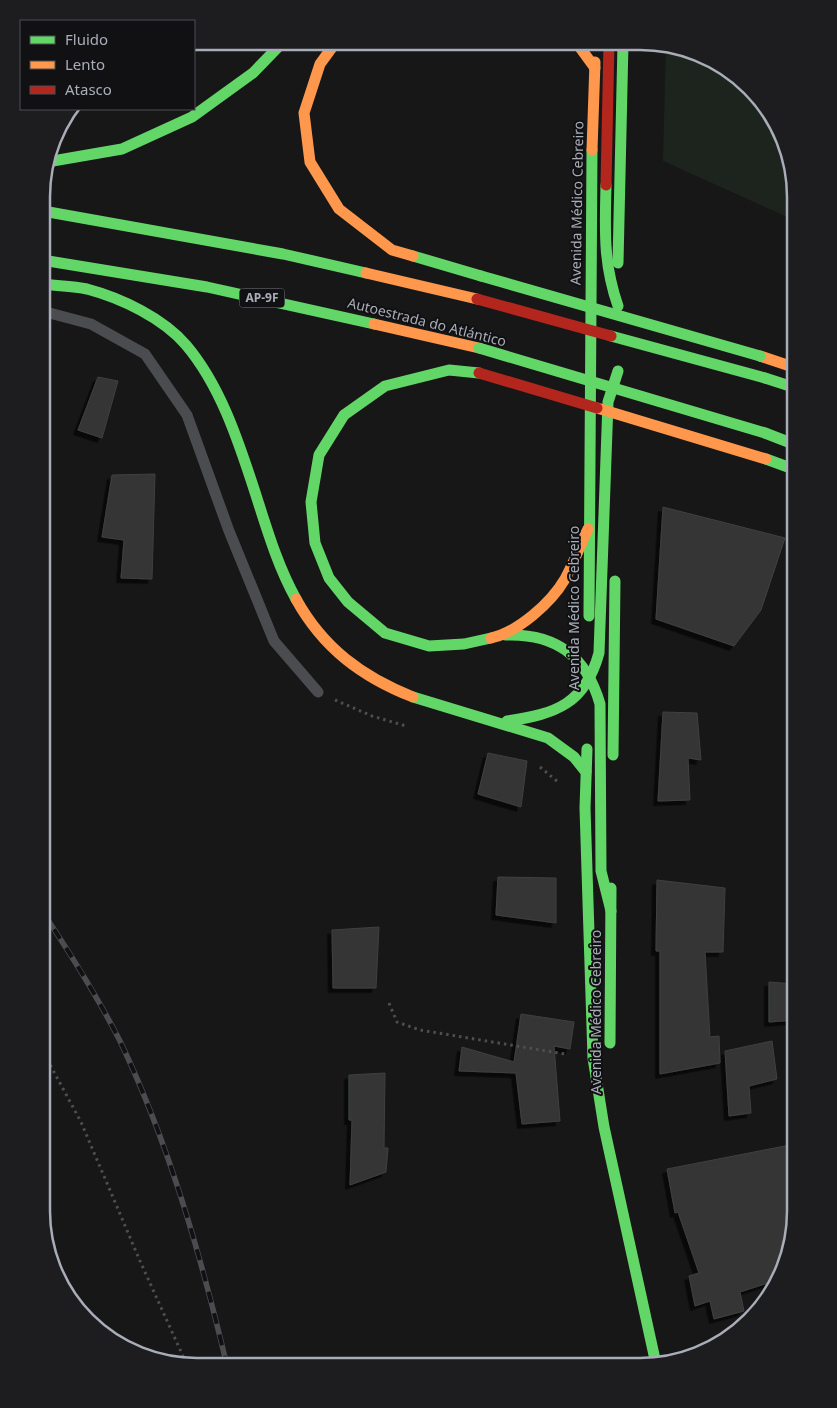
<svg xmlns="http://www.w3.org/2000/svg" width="837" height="1408" font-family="'Noto Sans',sans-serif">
  <defs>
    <filter id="shadow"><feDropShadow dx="-4.5" dy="4.5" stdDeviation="0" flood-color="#0009"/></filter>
  </defs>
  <rect width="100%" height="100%" fill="#171717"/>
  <polygon fill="#1d241e" points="666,45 735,74 784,138 796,197 796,221 663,161"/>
  <g fill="#353536" stroke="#3f4043" filter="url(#shadow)">
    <polygon points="98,377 118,381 102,438 78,430"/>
    <polygon points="155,474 152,579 121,578 124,540 102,537 112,475"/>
    <polygon points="663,507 785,538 761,610 734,646 656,619"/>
    <polygon points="663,712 697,713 701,760 688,758 690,800 658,801"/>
    <polygon points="488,753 527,761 521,807 478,794"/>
    <polygon points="498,877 556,878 556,923 496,915"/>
    <polygon points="657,880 725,888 723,952 705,952 710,1037 719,1036 720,1063 660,1074 660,951 656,951"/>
    <polygon points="379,927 376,988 333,988 332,930"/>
    <polygon points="769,982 795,984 795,1020 769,1022"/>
    <polygon points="521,1014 574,1022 570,1049 554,1046 560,1121 522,1124 516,1073 459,1071 462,1047 514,1062"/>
    <polygon points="772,1041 777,1079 749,1086 751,1113 729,1116 725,1051"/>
    <polygon points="385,1073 384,1148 388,1148 386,1172 350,1185 352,1120 349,1120 349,1075"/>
    <polygon points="795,1144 795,1221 787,1261 785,1265 772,1270 774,1281 740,1292 744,1311 714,1319 710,1301 695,1306 689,1276 699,1273 678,1212 675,1213 667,1169"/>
  </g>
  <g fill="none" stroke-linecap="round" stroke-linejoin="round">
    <g stroke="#4d4e52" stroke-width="3" stroke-dasharray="2.5 4" stroke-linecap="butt">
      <polyline points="335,700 372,716 406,726"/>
      <polyline points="540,767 558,782"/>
      <polyline points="389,1003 397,1022 420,1030 565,1054"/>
      <polyline points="41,1048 81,1122 140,1261 187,1365"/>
    </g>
    <polyline stroke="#4b4c50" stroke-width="11" points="42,311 91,324 145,354 187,415 229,531 274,641 318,692"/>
    <g stroke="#63d668" stroke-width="11">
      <polyline points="47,162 122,149 192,117 253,73 283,42"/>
      <path d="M 606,185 C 605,230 603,263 618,306"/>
      <polyline points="43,211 283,254 366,273"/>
      <polyline points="413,256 481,276"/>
      <polyline points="42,260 207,287 374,324"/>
      <polyline points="618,263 623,43"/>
      <path d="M 42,284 C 57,286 73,286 87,289 C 121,298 163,318 186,345 C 220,385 238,440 254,489 C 266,526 277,565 296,599"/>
      <polyline points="479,373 449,370 385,386 344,415 319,455 311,502 315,543 329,578 348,602 385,633 429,646 464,644 491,638"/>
      <polyline points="765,378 796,388"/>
      <polyline points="765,433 796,445"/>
      <polyline points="766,459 796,470"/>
      <polyline points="589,616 592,150"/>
      <path d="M 505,635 C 555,633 586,655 600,704 L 601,871 L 611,911"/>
      <polyline points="413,697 548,738 574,757 586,772"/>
      <path d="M 507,721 C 556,714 585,704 599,653 L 608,402 L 618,371"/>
      <polyline points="587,749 585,808 593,1058 604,1127 656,1364"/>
      <polyline points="613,755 615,581"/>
      <polyline points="610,1043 611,888"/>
    </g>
    <g stroke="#ff974d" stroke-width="11">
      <polyline points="336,42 320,64 304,113 310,162 339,209 392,250 413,256"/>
      <polyline points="576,42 595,68"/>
      <polyline points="592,150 595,62"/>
      <polyline points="366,273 477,299"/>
      <polyline points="374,324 479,348"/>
      <polyline points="760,356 796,368"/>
      <path d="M 296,599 C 323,648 362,677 413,697"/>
      <path d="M 491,638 C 518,632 551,603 565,579 C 574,563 580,545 588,529"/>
    </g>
    <polyline stroke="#b3261e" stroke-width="11" points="606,185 609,42"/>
    <g stroke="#4b4c4f" stroke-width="5.5">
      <path id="rail" d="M 42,911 C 70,953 97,996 120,1041 C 169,1144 201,1256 227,1366"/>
    </g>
    <use href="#rail" stroke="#111113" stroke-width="4" stroke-dasharray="11" stroke-linecap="butt"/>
    <g stroke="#63d668" stroke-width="11">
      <polyline points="481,276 760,356"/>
      <polyline points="611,336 765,378"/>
      <polyline points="479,348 765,433"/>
    </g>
    <polyline stroke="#ff974d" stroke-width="11" points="597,408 766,459"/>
    <g stroke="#b3261e" stroke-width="11">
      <polyline points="477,299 611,336"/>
      <polyline points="479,373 597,408"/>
    </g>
  </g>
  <g text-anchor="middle" stroke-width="4" stroke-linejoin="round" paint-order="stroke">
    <rect fill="#111113" stroke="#7b7e86" stroke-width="1" x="239.5" y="288.5" width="45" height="19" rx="4"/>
    <g font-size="12" font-weight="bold" fill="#a8adb8">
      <text x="262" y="302">AP-9F</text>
    </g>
    <g font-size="14" fill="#a8adb8" stroke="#111113">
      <text transform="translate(577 203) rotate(-89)" y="5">Avenida Médico Cebreiro</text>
      <text transform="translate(427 322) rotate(14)" y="5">Autoestrada do Atlántico</text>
      <text transform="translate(574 608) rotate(-90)" y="5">Avenida Médico Cebreiro</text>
      <text transform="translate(596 1012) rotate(-90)" y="5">Avenida Médico Cebreiro</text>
    </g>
  </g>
  <path d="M0 0H837V1408H0ZM197 50H640A147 147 0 0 1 787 197V1211A147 147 0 0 1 640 1358H197A147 147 0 0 1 50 1211V197A147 147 0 0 1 197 50Z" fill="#1d1d20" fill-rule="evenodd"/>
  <path fill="none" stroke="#a8adb8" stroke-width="2.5" d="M197 50H640A147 147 0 0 1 787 197V1211A147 147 0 0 1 640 1358H197A147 147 0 0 1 50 1211V197A147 147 0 0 1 197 50Z"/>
  <rect x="20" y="20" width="175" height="90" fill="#111113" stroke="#4d4f55"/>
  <rect x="30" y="36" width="25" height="8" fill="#63d668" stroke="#4d4f55"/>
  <text x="65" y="45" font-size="15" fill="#a8adb8">Fluido</text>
  <rect x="30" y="61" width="25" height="8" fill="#ff974d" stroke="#4d4f55"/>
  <text x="65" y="70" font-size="15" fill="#a8adb8">Lento</text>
  <rect x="30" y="86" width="25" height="8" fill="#b3261e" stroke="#4d4f55"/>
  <text x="65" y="95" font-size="15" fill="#a8adb8">Atasco</text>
</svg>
